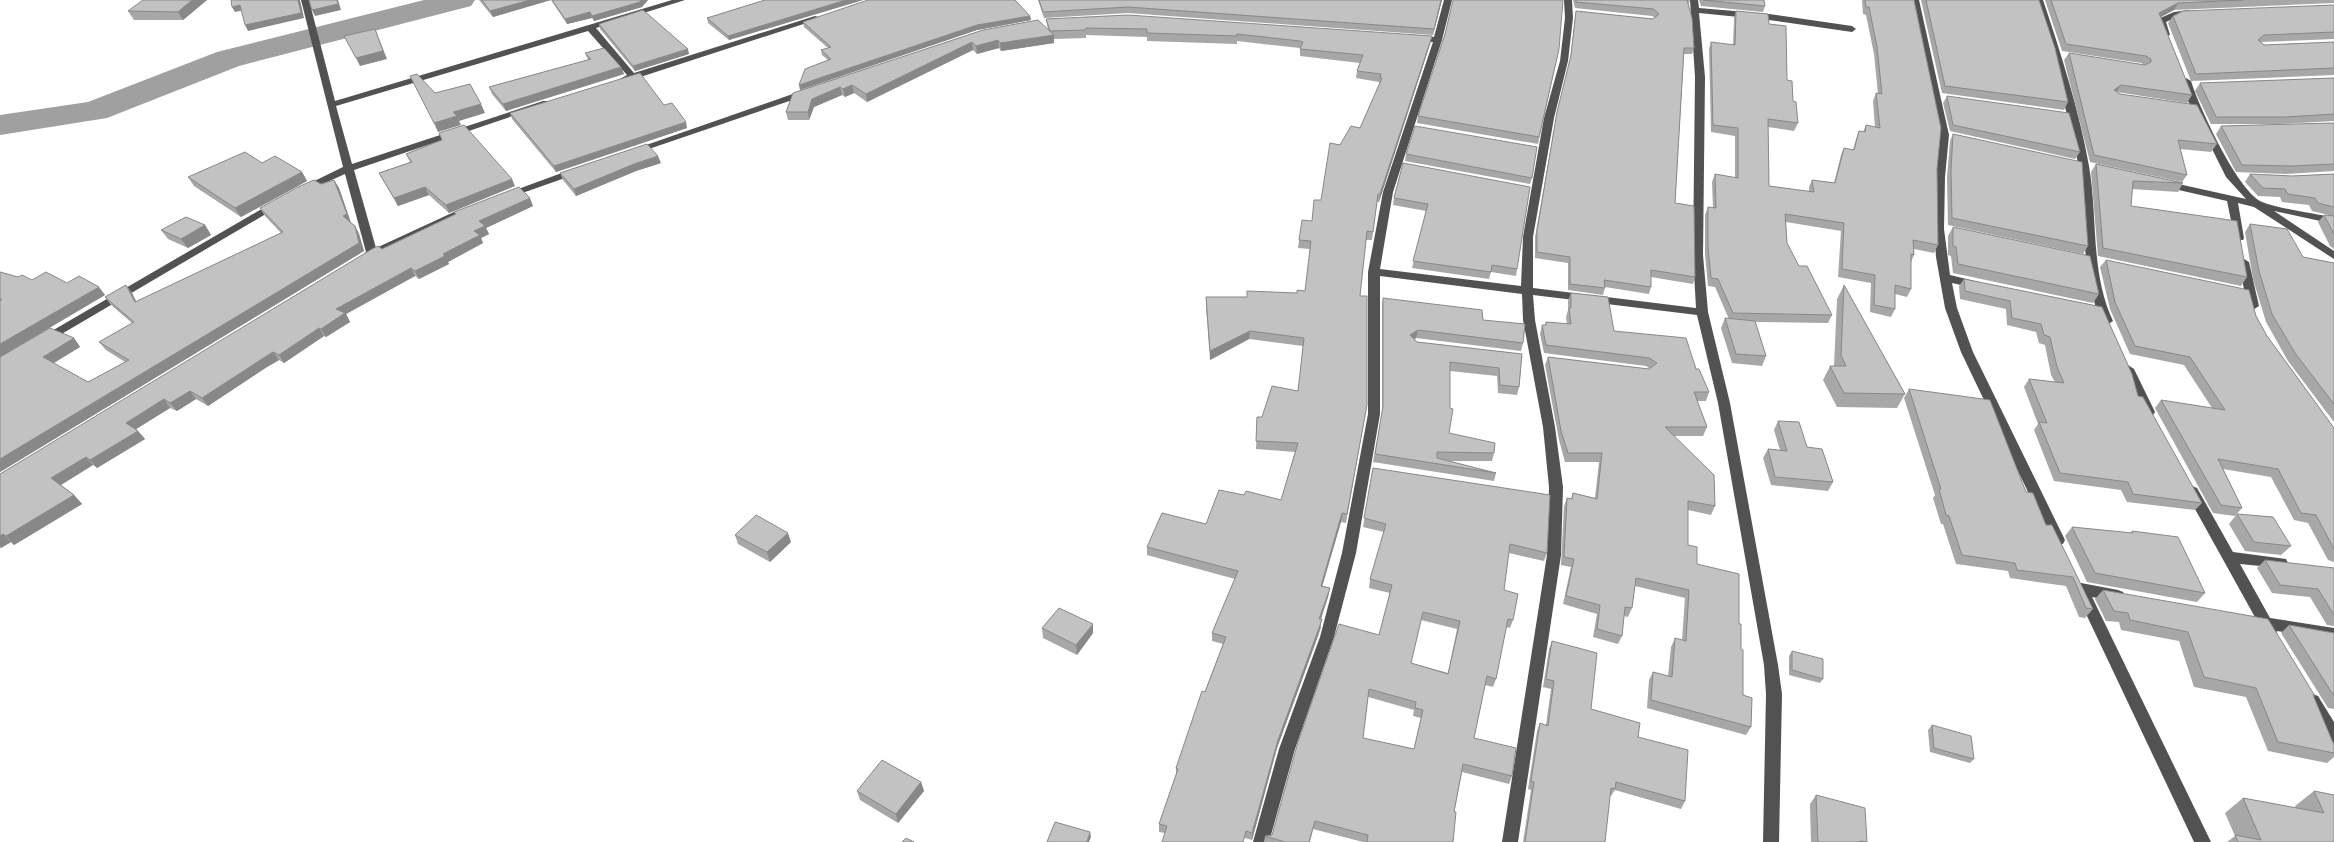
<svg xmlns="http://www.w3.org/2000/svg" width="2334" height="842" font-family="Helvetica,sans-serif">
  <rect width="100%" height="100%" fill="#fff"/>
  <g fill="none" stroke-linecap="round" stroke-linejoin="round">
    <polygon fill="#a0a0a0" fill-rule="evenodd" points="424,0 475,0 471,6 239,66 107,118 0,135 0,115 88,102 217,52"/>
    <g fill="#525252" fill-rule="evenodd">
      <polygon points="301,0 309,0 335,101 672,0 685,0 596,28 634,73 815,16 822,18 625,82 620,79 627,75 588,31 336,106 352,164 543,101 549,101 551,103 354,170 376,248 454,212 462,212 463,214 367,259 362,256 366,252 345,174 307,191 299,191 298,189 343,167"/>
      <polygon points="1444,0 1452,0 1442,40 1393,192 1380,269 1521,286 1523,237 1544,118 1560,61 1565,18 1564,0 1572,0 1573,18 1568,61 1554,118 1533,237 1533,288 1696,308 1693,255 1695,77 1690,0 1698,0 1699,8 1769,14 1852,26 1856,29 1852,32 1769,20 1699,13 1705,77 1703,255 1708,312 1730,403 1778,665 1782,694 1779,842 1763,842 1766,694 1764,665 1718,403 1697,315 1533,295 1535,320 1555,427 1563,487 1561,555 1518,842 1502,842 1547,555 1549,487 1543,427 1523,320 1522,294 1380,276 1380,414 1356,553 1334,637 1295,749 1269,842 1253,842 1279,749 1320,637 1342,553 1368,414 1368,272 1383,192 1433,42 1416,41 1412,38 1416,35 1434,37"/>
      <polygon points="1911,0 1919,0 1949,135 1945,177 1944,229 1950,275 1983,283 1985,285 1979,289 1952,283 1957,308 1973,352 2065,540 2063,544 2053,544 2051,540 1961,352 1945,308 1936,257 1934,229 1935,177 1939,135"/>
      <path d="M 2035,0 L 2043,0 C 2061,54 2079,110 2089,166 C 2098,218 2090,272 2113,321 L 2107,325 L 2103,324 L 2096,310 L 2086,260 L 2079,167 L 2053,55 Z"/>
      <polygon points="2189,10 2193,13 2192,15 2179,16 2166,22 2170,35 2163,37 2157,21 2158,19 2174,12"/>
      <path d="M 2186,78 L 2191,81 C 2199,107 2238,192 2262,202 C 2280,209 2314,213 2334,218 L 2334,224 L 2274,211 L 2334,251 L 2334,259 L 2254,207 L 2238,203 L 2244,238 L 2243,240 L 2235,240 L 2227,201 L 2161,186 L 2161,182 L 2165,181 L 2246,199 L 2226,177 L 2186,97 L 2181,81 Z"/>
      <polygon points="807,89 810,90 810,94 637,153 631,153 629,151"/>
      <polygon points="578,167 583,170 582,172 511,197 503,197 502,195"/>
      <polygon points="277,200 281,201 281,205 48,342 40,342 38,339"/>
      <polygon points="2244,259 2249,262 2259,306 2253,310 2247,306 2239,262"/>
      <polygon points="2128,365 2134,369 2155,412 2153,415 2145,415 2143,412 2122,369"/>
      <polygon points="2192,486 2197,488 2233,552 2286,559 2288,563 2286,567 2281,568 2240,564 2270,618 2334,628 2334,640 2277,631 2276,637 2271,639 2266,637 2261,628 2256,626 2254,622 2256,619 2185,491 2187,488"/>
      <polygon points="2081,583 2118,590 2123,592 2125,596 2123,600 2118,602 2092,597 2211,842 2194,842 2078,597 2079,594 2074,589 2076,585"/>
      <polygon points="2313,694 2318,696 2334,722 2334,743 2328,741 2305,701 2308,696"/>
    </g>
  </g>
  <g fill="#a7a7a7" fill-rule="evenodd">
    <polygon points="207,0 183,20 134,20 128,11"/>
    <polygon points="479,0 648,0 642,7 594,21 592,18 567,24 551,0 493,17"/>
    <polygon points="765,0 863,0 729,40 708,23 707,18"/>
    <polygon points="1038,0 1442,0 1433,35 1128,13 1044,18"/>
    <polygon points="1573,0 1690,0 1688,6 1694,48 1692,54 1684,54 1675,203 1695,277 1693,284 1651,277 1651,287 1649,294 1605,287 1603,295 1568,290 1568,263 1535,258 1535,237 1556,118 1570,61 1575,17 1576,11 1653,19 1654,17 1652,16 1575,8"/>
    <polygon points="1699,0 1764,0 1765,6 1763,12 1701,6"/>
    <polygon points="1862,0 1914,0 1937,169 1938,245 1934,253 1914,249 1914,255 1911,262 1911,289 1907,297 1895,294 1895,309 1891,317 1870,312 1871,283 1838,277 1841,231 1786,222 1787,243 1799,266 1832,315 1828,323 1755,322 1766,356 1762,366 1732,363 1721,328 1725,318 1729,319 1715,287 1708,286 1705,255 1705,215 1708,207 1713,208 1712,182 1715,174 1735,178 1735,136 1711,132 1709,49 1711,42 1733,45 1734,18 1736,11 1769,24 1787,80 1798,123 1794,131 1768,127 1769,186 1809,192 1809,187 1812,180 1834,183 1841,155 1844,148 1853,150 1856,139 1859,131 1863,132 1866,125 1875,127 1873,101 1876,93 1878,94 1874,54 1866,15 1863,14"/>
    <polygon points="1921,0 2039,0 2068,102 2064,110 1942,93"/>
    <polygon points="2045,0 2334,0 2334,3 2174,10 2161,17 2192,95 2187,103 2117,92 2217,144 2211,152 2180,149 2187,175 2182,182 2090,162 2064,60 2069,53 2145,65 2141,63 2062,51"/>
    <polygon points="2334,5 2334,39 2261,42 2264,45 2334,42 2334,75 2191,81 2168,23 2173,16"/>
    <polygon points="1030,16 1031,20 977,30 800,90 828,60 822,55 821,50 828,48 804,27 803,22"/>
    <polygon points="1046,19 1432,36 1430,44 1379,202 1377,202 1372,240 1366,240 1360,296 1367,405 1346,523 1341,522 1322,586 1330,588 1328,597 1321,619 1321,628 1318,636 1277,748 1252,840 1245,838 1165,833 1159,832 1159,824 1176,775 1176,768 1223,644 1212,641 1212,633 1235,579 1147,555 1147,547 1206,524 1244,495 1281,500 1295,452 1256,449 1257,417 1262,417 1298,391 1303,346 1249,339 1210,360 1206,306 1206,297 1247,297 1297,293 1305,291 1310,249 1298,248 1299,240 1312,221 1321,200 1340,145 1360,128 1379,86 1379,82 1356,78 1357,71 1360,63 1300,56 1300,48 1237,41 1237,44 1147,41 1147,37 1086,35 1086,38 1054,39 1054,43 1001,51 999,48 977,54 973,50 867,102 854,93 845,97 842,95 814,107 809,120 788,120 786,112 793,93 983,30 1048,30"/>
    <polygon points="599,24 689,54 635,71 600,29"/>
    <polygon points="1445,34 1559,49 1538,144 1417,123 1418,116"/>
    <polygon points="585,53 621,67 624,74 506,111 492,94 489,87 588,60"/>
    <polygon points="2334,78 2334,121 2280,124 2211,124 2195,91 2200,83"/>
    <polygon points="1947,96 2080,152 2075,159 1950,131 1943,103"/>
    <polygon points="664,105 687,128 556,172 512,119 510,113"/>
    <polygon points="2334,123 2334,171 2286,174 2236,172 2216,134 2221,126"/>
    <polygon points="1953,134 2088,246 2083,254 1948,225 1947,177 1950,141"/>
    <polygon points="406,154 515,186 449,213 429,195 398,206 379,173 410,162"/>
    <polygon points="1406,154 1532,178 1530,184 1405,161"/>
    <polygon points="661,163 636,171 576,196 563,180 560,173"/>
    <polygon points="1403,163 1517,269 1516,276 1491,272 1489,279 1412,268 1426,211 1393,205 1394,198"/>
    <polygon points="2096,164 2183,183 2178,192 2132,189 2131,206 2247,277 2241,286 2098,256 2091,172"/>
    <polygon points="302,172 307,181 241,217 194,186 188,177"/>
    <polygon points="2250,174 2292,176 2334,174 2334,249 2330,246 2318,222 2324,215 2333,216 2312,211 2309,205 2282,202 2280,197 2258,196 2245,182"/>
    <polygon points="334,180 339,188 351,223 355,226 359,234 364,251 0,472 0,272 18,277 32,280 67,283 105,295 12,350 74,338 80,347 54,363 88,382 125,362 106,350 99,342 132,323 111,305 105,297 126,285 132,293 136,302 281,233 265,216 260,208 321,184"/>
    <polygon points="533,206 486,228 489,234 481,238 483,243 448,262 449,264 419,279 415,276 346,314 350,322 326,337 324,336 284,363 279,360 267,367 208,406 196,399 177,411 170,408 136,429 145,439 97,468 93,465 61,485 74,495 82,504 14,545 11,542 1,548 0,547 0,474 382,249 455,214 454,212"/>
    <polygon points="2250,224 2303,257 2334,263 2334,422 2288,361 2266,322 2253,279 2245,232"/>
    <polygon points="205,225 211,235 188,248 168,239 161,230"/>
    <polygon points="1953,227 2099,294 2093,303 1953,273 1951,256 1948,255 1948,236"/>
    <polygon points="2106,260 2256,316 2267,336 2334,428 2334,562 2328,560 2308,523 2294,520 2271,477 2223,469 2242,508 2235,516 2213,513 2155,408 2161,400 2212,408 2184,365 2130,354 2110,309 2100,267"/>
    <polygon points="1964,279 2102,307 2138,396 2202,503 2195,510 2127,502 2121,490 2054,481 2034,430 2038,424 2024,387 2029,379 2055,382 2051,375 2045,345 2039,343 2036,332 2007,325 2006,309 1960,299 1959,286"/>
    <polygon points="1844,285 1905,394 1897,408 1837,407 1823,380 1830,366 1834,366 1837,299"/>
    <polygon points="1571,293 1614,331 1696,369 1709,392 1706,401 1697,401 1707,427 1703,436 1673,436 1715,506 1711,515 1688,510 1688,545 1697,564 1739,624 1741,649 1743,695 1751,727 1746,735 1647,708 1649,680 1653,672 1668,676 1671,647 1675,638 1682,640 1685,598 1635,586 1632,608 1628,617 1624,616 1622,636 1618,644 1593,637 1597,614 1563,604 1571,567 1561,565 1564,506 1567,498 1571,499 1573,493 1595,498 1599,462 1565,462 1559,440 1545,365 1548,357 1649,369 1650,369 1646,366 1544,353 1540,334 1542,325 1545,325 1546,322 1567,324 1566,317 1568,310 1568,301"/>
    <polygon points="1383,298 1483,320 1523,343 1521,351 1416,338 1415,339 1417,342 1522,354 1519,387 1517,395 1498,393 1497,376 1450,371 1449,433 1494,453 1492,461 1447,461 1496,473 1494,481 1373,462 1382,413 1382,306"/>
    <polygon points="1909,389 2026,492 2093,609 2085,618 2079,617 2066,586 2010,578 2008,571 1956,564 1943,524 1941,524 1933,498 1935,495 1904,398"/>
    <polygon points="1778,421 1807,447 1833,482 1828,491 1771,485 1763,458 1768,449 1780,450 1774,430"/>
    <path d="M 1373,468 L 1547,553 L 1544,561 L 1509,553 L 1504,590 L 1513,620 L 1510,628 L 1506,627 L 1496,679 L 1493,687 L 1485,685 L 1474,738 L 1512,776 L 1509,784 L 1462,772 L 1454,812 L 1453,842 L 1363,842 L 1313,829 L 1310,842 L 1264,842 L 1265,836 L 1272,835 L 1379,635 L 1390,593 L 1369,588 L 1370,579 L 1384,532 L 1363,527 ZM 1421,620 L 1457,629 L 1448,673 L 1411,663 ZM 1368,697 L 1414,710 L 1413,716 L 1421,718 L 1414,749 L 1363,738 Z"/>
    <polygon points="2237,514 2291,546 2281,555 2245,551 2229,524"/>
    <polygon points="2072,527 2131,533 2132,531 2205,593 2197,602 2087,582 2065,536"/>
    <polygon points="735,535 791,542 770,562 738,544"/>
    <polygon points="2265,560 2334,568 2334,626 2327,625 2310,597 2272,593 2257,568"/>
    <polygon points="2103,590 2315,696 2313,697 2334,745 2334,757 2327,763 2268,751 2246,697 2194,687 2179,641 2121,630 2119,622 2106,621 2095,599"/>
    <polygon points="2289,625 2334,633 2334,709 2328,708 2281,633"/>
    <polygon points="1042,628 1093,633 1077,655 1043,638"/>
    <polygon points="1552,641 1591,709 1638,737 1685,801 1681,809 1615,790 1611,796 1610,796 1605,842 1523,842 1531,790 1528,789 1537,731 1540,723 1546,725 1551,689 1543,687 1549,649"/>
    <polygon points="1792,651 1823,679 1820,683 1789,675 1789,656"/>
    <polygon points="1932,725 1974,759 1970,763 1930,752 1928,730"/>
    <polygon points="921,782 924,791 898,823 860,800 857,791"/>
    <polygon points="2314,791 2334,795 2334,842 2227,842 2235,836 2225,813 2243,798 2296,808 2295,806"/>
    <polygon points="1816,795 1867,842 1811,842 1810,804"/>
  </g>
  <g fill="#888">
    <polygon points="192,0 207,0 183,20 178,12"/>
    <polygon points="298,0 300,0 304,18 248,31 245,25"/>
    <polygon points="337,0 338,0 341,10 315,16 312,10"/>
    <polygon points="530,0 551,0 493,17 490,11"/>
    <polygon points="641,0 648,0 642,7 594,21 592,16"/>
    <polygon points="846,0 863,0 729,40 728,36"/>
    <polygon points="1441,0 1442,0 1433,35 1434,29"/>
    <polygon points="2178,3 2174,10 2155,20 2159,13"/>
    <polygon points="240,5 244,10 235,12 232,7"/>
    <polygon points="590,12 592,18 567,24 565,19"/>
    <polygon points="1030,16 1031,20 977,30 800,90 799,85 977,25"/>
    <polygon points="375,29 387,59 360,66 356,58"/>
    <polygon points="1054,35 1054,43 1001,51 1000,43"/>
    <polygon points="1432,36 1430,44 1379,202 1380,194"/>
    <polygon points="998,40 999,48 977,54 976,46"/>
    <polygon points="972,42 973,50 867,102 866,94"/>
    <polygon points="688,49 689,54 635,71 633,66"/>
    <polygon points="621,67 624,74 506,111 503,104"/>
    <polygon points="852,85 854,93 845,97 843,89"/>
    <polygon points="2121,85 2116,92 2114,90"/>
    <polygon points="840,87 842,95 814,107 809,120 808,112 812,99"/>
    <polygon points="481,104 485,113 459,121 461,125 438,132 434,123 453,112"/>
    <polygon points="686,122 687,128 556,172 554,166"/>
    <polygon points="658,156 661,163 636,171 576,196 574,189 634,164"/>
    <polygon points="302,172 307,181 241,217 235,208"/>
    <polygon points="512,179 515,186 449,213 446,205"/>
    <polygon points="334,180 339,188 351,223 343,216"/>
    <polygon points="425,187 429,195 398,206 394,198"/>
    <polygon points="530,198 533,206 486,228 489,234 481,238 483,243 448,262 449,264 419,279 415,271 474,231 479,221"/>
    <polygon points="205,225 211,235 188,248 181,239"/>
    <polygon points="355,226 359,234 364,251 0,472 0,459"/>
    <polygon points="411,268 415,276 346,314 350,322 326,337 321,329 336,309"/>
    <polygon points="126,285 132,293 141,311 135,302"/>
    <polygon points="99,287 105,295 0,357 0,344"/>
    <polygon points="319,328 324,336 284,363 279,355"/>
    <polygon points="1418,330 1416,338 1408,343 1410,335"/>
    <polygon points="1250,331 1249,339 1210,360 1210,351"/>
    <polygon points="74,338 80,347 50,365 43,357"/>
    <polygon points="273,352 279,360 267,367 208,406 202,398 262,359"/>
    <polygon points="190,391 196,399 177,411 170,403"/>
    <polygon points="164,399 170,408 133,431 126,423"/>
    <polygon points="138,431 145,439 97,468 90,460"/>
    <polygon points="86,457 93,465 59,486 51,478"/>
    <polygon points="74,495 82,504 14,545 6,536"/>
    <polygon points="1342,513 1341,522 1320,594 1321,586"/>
    <polygon points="788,533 791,542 770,562 767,552"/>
    <polygon points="3,534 11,542 1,548 0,547 0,536"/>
    <polygon points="1330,588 1328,597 1318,627 1319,619"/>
    <polygon points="1322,619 1318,636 1277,748 1252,840 1252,833 1278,740"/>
    <polygon points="1093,624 1093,633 1077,655 1076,645"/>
    <polygon points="921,782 924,791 898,823 896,814"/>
    <polygon points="1090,832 1091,837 1089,842 1087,842"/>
  </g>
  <g fill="#c2c2c2" stroke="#888" fill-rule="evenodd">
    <polygon points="143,0 192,0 178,12 128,11"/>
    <polygon points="231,0 298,0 301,13 245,25 240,5 232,7"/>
    <polygon points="309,0 337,0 338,4 312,10"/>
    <polygon points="482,0 530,0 490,11"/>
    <polygon points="552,0 641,0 640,2 592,16 590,12 565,19"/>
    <polygon points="765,0 846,0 728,36 707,18"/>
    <polygon points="868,0 1015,0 1030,16 977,25 799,85 805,69 831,59 821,50 831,47 803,22"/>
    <polygon points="1039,0 1441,0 1434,29 1128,7 1043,12"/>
    <polygon points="1453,0 1563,0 1559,49 1539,137 1418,116 1445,34"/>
    <polygon points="1576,0 1687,0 1692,18 1694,48 1684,48 1675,203 1694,206 1695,277 1651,270 1651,287 1604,280 1605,288 1570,284 1570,257 1537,252 1537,231 1557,112 1571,55 1576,11 1653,19 1659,14 1654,9 1576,2"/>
    <polygon points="1703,0 1764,0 1765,6"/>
    <polygon points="1865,0 1914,0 1941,128 1937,169 1938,245 1913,240 1914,255 1911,254 1911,289 1895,285 1895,309 1874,305 1875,275 1842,269 1844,223 1785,214 1787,243 1799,266 1807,266 1832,315 1733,313 1718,279 1711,278 1708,247 1708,207 1716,208 1715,174 1738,178 1738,128 1713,125 1711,42 1735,45 1736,11 1768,14 1769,24 1786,26 1787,80 1792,81 1793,101 1796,102 1798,123 1768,119 1769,186 1814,192 1812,180 1835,183 1844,148 1854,150 1859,131 1865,132 1866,125 1880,128 1876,93 1882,94 1877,47 1869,7 1866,7"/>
    <polygon points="1926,0 2039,0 2055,48 2068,102 1945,86"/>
    <polygon points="2051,0 2243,0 2178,3 2159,13 2192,95 2121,85 2114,90 2120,94 2197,105 2217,144 2178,140 2187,175 2094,155 2069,53 2145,65 2151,62 2151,59 2146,56 2066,44"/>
    <polygon points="2334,5 2334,32 2264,35 2258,40 2264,45 2334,42 2334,68 2196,74 2173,16 2183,11"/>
    <polygon points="643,10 688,49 633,66 599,24"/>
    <polygon points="1128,15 1432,36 1380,194 1378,194 1373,232 1367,231 1360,296 1367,296 1367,405 1347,514 1342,513 1321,586 1330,588 1319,619 1322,619 1319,628 1278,740 1252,833 1246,831 1243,842 1162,842 1167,826 1159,824 1178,769 1176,768 1202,691 1205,692 1226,637 1212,633 1238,571 1147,547 1162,513 1206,524 1219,490 1244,495 1246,491 1281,500 1298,443 1256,441 1257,417 1262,417 1272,386 1298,391 1304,338 1250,331 1210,351 1206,297 1247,297 1247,291 1297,293 1297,290 1305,291 1311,241 1299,240 1302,220 1312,221 1314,200 1321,200 1330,143 1340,145 1351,126 1360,128 1382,78 1380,78 1381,74 1357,71 1363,55 1300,49 1303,42 1300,41 1237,34 1237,36 1147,33 1147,29 1086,28 1085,30 1050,31 1046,19"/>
    <polygon points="1038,20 1054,35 1000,43 998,40 976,46 972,42 866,94 852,85 843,89 840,87 812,99 808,112 786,112 793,93 983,30"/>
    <polygon points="375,29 383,51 356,58 344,36"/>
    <polygon points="604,48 621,67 503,104 489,87 591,59 585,53"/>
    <polygon points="640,73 664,105 672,103 686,122 554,166 510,113"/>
    <polygon points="417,74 435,93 470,84 481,104 453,112 457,116 434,123 410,76"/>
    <polygon points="2334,78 2334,114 2285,117 2216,117 2200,83"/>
    <polygon points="1947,96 2069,113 2080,152 1953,125"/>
    <polygon points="2334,123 2334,164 2292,166 2242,165 2221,126"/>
    <polygon points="464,125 512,179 446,205 425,187 394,198 379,173 412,162 406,154 442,140 439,133"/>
    <polygon points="1415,126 1537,147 1532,178 1406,154"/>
    <polygon points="1953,134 2082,162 2088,246 1952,218 1951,170"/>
    <polygon points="647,144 658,156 634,164 574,189 560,173"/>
    <polygon points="245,152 262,163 275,156 302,172 235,208 188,177"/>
    <polygon points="1403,163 1530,187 1517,269 1492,265 1491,272 1413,261 1428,204 1394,198"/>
    <polygon points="2096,164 2183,183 2133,181 2131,206 2237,221 2247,277 2103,248"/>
    <polygon points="2250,174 2292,176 2334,174 2334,207 2318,203 2315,198 2288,194 2285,189 2263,188"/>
    <polygon points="314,180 321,184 334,180 347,214 343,216 355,226 359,243 0,459 0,357 50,328 74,338 43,357 88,382 129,360 99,342 134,322 105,297 126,285 135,302 283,232 260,208 298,187"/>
    <polygon points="519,187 530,198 479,221 485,226 474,231 480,235 443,254 445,256 415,271 411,268 336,309 345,313 321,329 319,328 279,355 273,352 262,359 202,398 190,391 170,403 164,399 126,423 138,431 90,460 86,457 51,478 74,495 6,536 3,534 0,536 0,474 372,249 378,246 382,249 456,214 454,212"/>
    <polygon points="2324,215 2334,216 2334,234"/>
    <polygon points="186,217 205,225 181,239 161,230"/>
    <polygon points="2250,224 2287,229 2303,257 2334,263 2334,404 2295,353 2272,314 2259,271"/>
    <polygon points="1953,227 2090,256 2099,294 1958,264 1956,247 1953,246"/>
    <polygon points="2106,260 2249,290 2256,316 2267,336 2334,428 2334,549 2316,515 2301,513 2278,469 2218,459 2242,508 2221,505 2161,400 2225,410 2190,357 2135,346 2115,302"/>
    <polygon points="0,272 18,277 22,275 32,280 46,272 67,283 79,276 99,287 0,344 0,301 2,299 0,299"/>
    <polygon points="1964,279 2102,307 2132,374 2138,396 2143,397 2202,503 2133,494 2128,482 2060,473 2039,422 2047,423 2029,379 2064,383 2057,367 2050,337 2044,335 2041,324 2012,318 2010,301 1965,291"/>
    <polygon points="1844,285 1905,394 1844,393 1830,366 1846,366 1841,355"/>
    <polygon points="1571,293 1608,297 1614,331 1686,338 1696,369 1699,369 1709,392 1694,392 1707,427 1665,427 1714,475 1715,506 1688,501 1688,545 1697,547 1697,564 1739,574 1739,624 1741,624 1741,649 1743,650 1743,695 1752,698 1751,727 1651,700 1653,672 1672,677 1675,638 1686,641 1689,590 1636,578 1632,608 1625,607 1622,636 1597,629 1600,605 1566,596 1574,559 1564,557 1567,498 1572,499 1573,493 1597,499 1602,453 1568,453 1561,431 1548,357 1649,369 1657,363 1649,358 1546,345 1542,325 1546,325 1546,322 1571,324 1569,308 1571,308"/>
    <polygon points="1383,298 1482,310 1483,320 1525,324 1523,343 1418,330 1410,335 1417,342 1522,354 1519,387 1500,385 1499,368 1450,362 1450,408 1453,409 1449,433 1495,443 1494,453 1437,452 1437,458 1496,473 1375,454 1383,406"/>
    <polygon points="1725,318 1755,321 1766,356 1736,354"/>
    <polygon points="1909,389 1990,400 2026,492 2033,493 2046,525 2052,525 2093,609 2086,608 2073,577 2017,570 2015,563 1962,555 1949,516 1946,515 1939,489 1941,489"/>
    <polygon points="1778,421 1799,422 1807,447 1822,449 1833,482 1775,477 1768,449 1787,451"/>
    <path d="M 1373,468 L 1550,495 L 1547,553 L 1510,544 L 1504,590 L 1518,594 L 1513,620 L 1508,619 L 1496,679 L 1487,676 L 1474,738 L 1516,748 L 1512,776 L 1463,764 L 1454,812 L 1456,812 L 1453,842 L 1367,842 L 1368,835 L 1315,821 L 1309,842 L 1285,842 L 1265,836 L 1272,835 L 1298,742 L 1339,624 L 1379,635 L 1392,585 L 1370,579 L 1386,524 L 1364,518 ZM 1423,612 L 1460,621 L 1448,674 L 1411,663 ZM 1369,689 L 1416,702 L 1415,708 L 1423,710 L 1414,749 L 1363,738 Z"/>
    <polygon points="2237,514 2273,517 2291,546 2254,542"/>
    <polygon points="756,515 788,533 767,552 735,535"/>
    <polygon points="2072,527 2133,533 2132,531 2178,537 2205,593 2095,573"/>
    <polygon points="2265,560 2334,568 2334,615 2318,589 2280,585"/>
    <polygon points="2103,590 2268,619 2315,696 2313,695 2334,745 2334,753 2278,742 2256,688 2204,677 2188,632 2130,620 2128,613 2114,611"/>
    <polygon points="1059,608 1093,624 1076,645 1042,628"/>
    <polygon points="2289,625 2334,633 2334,696"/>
    <polygon points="1552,641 1597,653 1591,709 1640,723 1638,737 1688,750 1685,801 1616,782 1615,789 1611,788 1605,842 1525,842 1534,782 1531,781 1540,723 1548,726 1554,681 1546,679"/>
    <polygon points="1792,651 1823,659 1823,679 1792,670"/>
    <polygon points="1932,725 1971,736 1974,759 1934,748"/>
    <polygon points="882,760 921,782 896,814 857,791"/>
    <polygon points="2314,791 2334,795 2334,842 2238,842 2235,835 2261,840 2243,798 2324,813"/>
    <polygon points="1816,795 1865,808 1867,842 1860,841 1860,842 1818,842"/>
    <polygon points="1055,822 1090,832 1087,842 1047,842"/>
    <polygon points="906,838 914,842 902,842"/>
  </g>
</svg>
